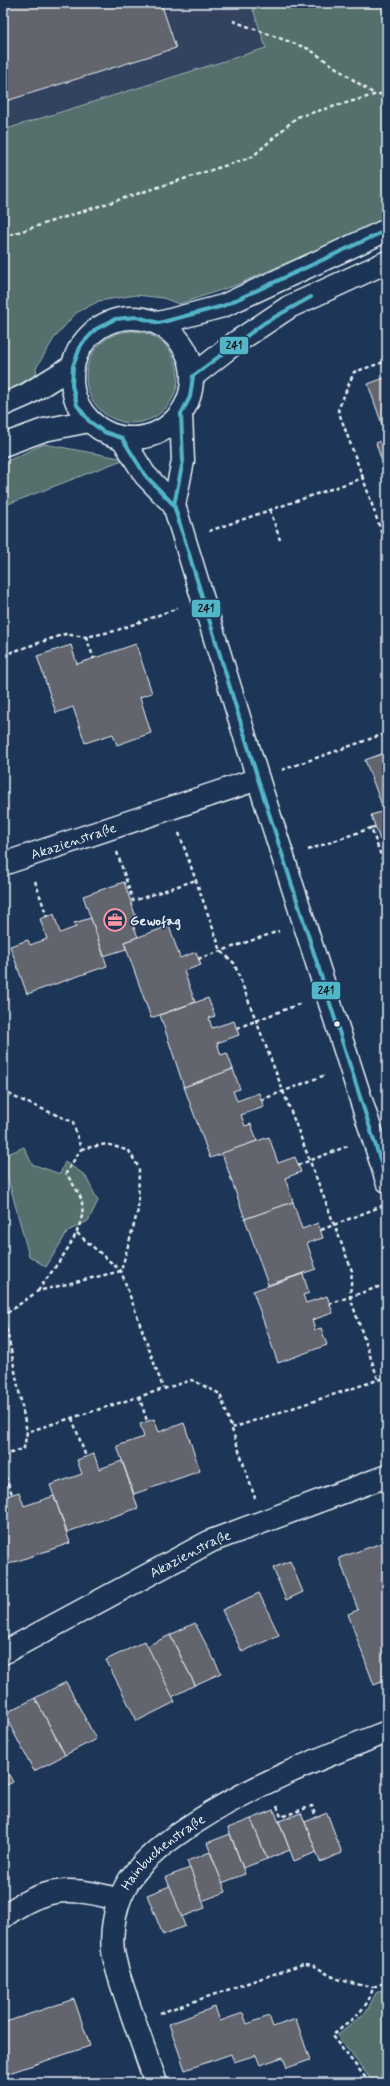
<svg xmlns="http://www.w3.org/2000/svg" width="390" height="2086" font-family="Mynerve,sans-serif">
  <rect width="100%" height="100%" fill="#1d3557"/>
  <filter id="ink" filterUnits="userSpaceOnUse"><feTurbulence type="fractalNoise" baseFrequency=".025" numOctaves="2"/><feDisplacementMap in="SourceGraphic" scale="8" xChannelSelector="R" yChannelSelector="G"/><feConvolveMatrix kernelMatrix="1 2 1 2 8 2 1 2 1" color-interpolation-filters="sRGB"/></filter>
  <g filter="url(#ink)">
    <polygon fill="#32435e" points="3,3 251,3 266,48 3,130"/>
    <g fill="#546f6c" stroke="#9eb0b2">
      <polygon points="251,3 387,3 387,219 236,285 179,304 163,298 136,295 99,301 76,313 55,337 36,368 37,374 3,394 3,130 266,48"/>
      <circle cx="132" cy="377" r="46"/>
      <polygon points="44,444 125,459 3,506 3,463"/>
      <polygon points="24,1147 32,1164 60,1174 65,1162 85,1175 98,1201 88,1221 68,1231 46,1267 29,1256 3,1160 3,1156"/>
      <polygon points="387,1987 387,2083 374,2083 337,2036 367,2011 376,1993"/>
    </g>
    <g fill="#64656e" stroke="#e8f1f8">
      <polygon points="3,3 161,3 176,48 3,102"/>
      <polygon points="387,377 387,464 383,465 376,443 387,439 368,384"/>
      <polygon points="136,644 152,693 140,697 151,733 117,745 113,734 85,743 73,707 56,713 37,656 71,645 77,664"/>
      <polygon points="387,752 387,838 380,840 371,815 384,811 365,760"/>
      <polygon points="124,882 138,923 133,925 138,937 124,942 126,949 104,956 83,896"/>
      <polygon points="54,914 60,933 76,927 74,923 91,918 107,966 27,994 10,946 28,940 30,945 47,939 40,919"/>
      <polygon points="169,926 180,958 196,952 201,965 184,971 195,1002 151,1018 124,942"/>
      <polygon points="208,998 215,1016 209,1018 212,1028 234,1021 239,1035 217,1043 221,1055 227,1053 233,1069 184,1087 160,1015"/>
      <polygon points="233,1069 240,1089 233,1091 237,1101 259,1093 264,1107 241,1115 245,1126 251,1124 257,1141 210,1158 184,1087"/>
      <polygon points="269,1137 278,1163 295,1157 301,1172 285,1178 293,1202 245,1219 222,1153"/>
      <polygon points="293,1202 302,1229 318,1223 323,1238 307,1243 316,1269 268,1285 245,1219"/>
      <polygon points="303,1274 309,1293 303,1295 306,1303 327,1296 333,1313 312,1320 315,1330 321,1328 327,1345 278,1363 253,1291"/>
      <polygon points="154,1419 159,1432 184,1423 200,1471 134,1494 117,1446 144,1437 140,1424"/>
      <polygon points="94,1454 99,1469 122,1461 138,1508 67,1532 50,1485 82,1474 77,1460"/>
      <polygon points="19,1492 24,1506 54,1496 70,1543 3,1566 3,1513 9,1511 4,1497"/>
      <polygon points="387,1541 387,1680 374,1685 348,1614 358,1610 339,1558"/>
      <polygon points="290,1561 303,1592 286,1600 273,1568"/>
      <polygon points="259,1593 279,1635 242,1652 222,1610"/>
      <polygon points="195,1623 221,1673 195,1685 170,1635"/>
      <polygon points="170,1635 195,1685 172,1697 147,1646"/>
      <polygon points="145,1641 175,1702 137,1721 106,1660"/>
      <polygon points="66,1682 96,1739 65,1755 35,1698"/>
      <polygon points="35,1698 65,1755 34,1771 4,1714"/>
      <polygon points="3,1764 13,1782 3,1787"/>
      <polygon points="274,1810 290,1850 267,1859 251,1819"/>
      <polygon points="301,1813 317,1852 294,1861 279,1821"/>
      <polygon points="327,1813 342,1853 320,1862 305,1822"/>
      <polygon points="251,1819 267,1859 243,1868 228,1828"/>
      <polygon points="230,1834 245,1874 222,1883 207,1843"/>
      <polygon points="210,1852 226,1892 202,1901 187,1861"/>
      <polygon points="190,1868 205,1908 181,1917 166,1877"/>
      <polygon points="170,1886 185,1926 163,1935 147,1895"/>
      <polygon points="74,1999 90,2046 3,2075 3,2023"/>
      <polygon points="215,2007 220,2021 243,2013 247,2024 269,2016 273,2027 296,2019 310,2060 287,2068 283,2057 260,2065 256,2055 234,2062 231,2054 185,2070 169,2024"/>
    </g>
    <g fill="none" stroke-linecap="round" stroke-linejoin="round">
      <g stroke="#e8f1f8" stroke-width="25">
        <g id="street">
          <circle cx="132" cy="378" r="60"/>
          <polyline points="159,323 223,306 387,230"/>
          <polyline points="193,376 235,343 289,307 387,262"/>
          <polyline points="3,405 26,395 73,366"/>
          <polyline points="122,438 145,475 174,505 258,779 387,1181"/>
          <polyline points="3,445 44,430 89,421"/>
          <polyline points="174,505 183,461 181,414"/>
          <path id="s1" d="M 3,864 L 258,779"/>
          <path id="s2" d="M 3,1653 L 211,1541 L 387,1476"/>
          <path d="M 3,1917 C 42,1887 73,1885 119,1900"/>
          <path id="s3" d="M 156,2083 C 147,2057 138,2031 129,2006 C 123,1988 116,1970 113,1951 C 110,1928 117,1898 130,1879 C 147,1855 172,1837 196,1822 C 256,1783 321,1758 387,1732"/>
        </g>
      </g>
      <g stroke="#e8f1f8" stroke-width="2.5" stroke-dasharray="4 3" stroke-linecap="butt">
        <polyline points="233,21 309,49 374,94"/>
        <polyline points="3,237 252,157 297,117 374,95 387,93"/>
        <polyline points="363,478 338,410 354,372 387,361"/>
        <polyline points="270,510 280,540"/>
        <polyline points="209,531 363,478 387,549"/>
        <polyline points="86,637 94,659"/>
        <polyline points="3,655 65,634 86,637 115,631 178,608"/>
        <polyline points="282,770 387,733"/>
        <polyline points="371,828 375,827"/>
        <polyline points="179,833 221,951 234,963 352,1271 350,1297 378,1379"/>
        <polyline points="308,850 371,828 387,872"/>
        <polyline points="117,852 133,901 196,880"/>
        <polyline points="35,881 47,917"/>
        <polyline points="198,959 279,931"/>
        <polyline points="237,1028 302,1003"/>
        <polyline points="3,1090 14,1097 73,1122 81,1149 107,1144 129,1151 139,1168 138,1210 121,1271 38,1291 3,1316"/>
        <polyline points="261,1100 325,1075"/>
        <polyline points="298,1165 348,1146"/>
        <polyline points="321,1230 382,1206"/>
        <polyline points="77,1233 121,1271 163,1388"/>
        <path d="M 38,1291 C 53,1268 87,1231 82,1203 C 81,1194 71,1182 66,1173 L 81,1149"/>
        <polyline points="329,1304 387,1284"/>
        <polyline points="4,1315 27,1432"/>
        <polyline points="139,1396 147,1421"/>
        <polyline points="72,1418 86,1457"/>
        <polyline points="232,1428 387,1377"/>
        <polyline points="3,1456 24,1448 27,1432 192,1380 220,1394 255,1498"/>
        <polyline points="3,1470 12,1494"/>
        <polyline points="277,1806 281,1817 312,1806 316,1818"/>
        <path d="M 160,2013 L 303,1964 C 317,1964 319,1970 331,1976 C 344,1982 359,1985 373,1987"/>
        <path d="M 370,2083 L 332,2036 C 349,2021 368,2011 373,1987 L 387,1982"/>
      </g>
      <use href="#street" stroke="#1d3557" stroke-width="22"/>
      <g stroke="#1d3557" stroke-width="7">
        <g id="bus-1">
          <polyline points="181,414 183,461 174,505 258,779 387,1181"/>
          <polyline points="181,414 190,397 193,376 264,323 311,297"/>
          <polyline points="122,438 145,475 174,505 182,532"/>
          <polyline points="122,438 104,432 89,421 77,405 72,385 73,366 81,345 96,329 115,319 137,317 159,323 223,306 387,230"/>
        </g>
      </g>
      <use href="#bus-1" stroke="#53b5c8" stroke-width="4"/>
    </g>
  </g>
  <defs>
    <g id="office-ring" transform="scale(1.15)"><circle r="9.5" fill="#1d3557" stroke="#ff9aa2" stroke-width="1.5"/><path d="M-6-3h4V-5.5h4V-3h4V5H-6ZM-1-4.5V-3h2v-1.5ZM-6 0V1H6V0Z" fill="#ff9aa2"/></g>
  </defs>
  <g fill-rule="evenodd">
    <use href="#office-ring" x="115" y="920"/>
  </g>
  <circle fill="#e8f1f8" stroke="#1d3557" stroke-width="1.5" cx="337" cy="1024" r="3.5"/>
  <g text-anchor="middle" stroke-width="3" stroke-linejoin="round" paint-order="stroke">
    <g font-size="14" fill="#e8f1f8" stroke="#1d3557">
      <text dy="5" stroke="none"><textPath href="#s1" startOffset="74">Akazienstraße</textPath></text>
      <text dy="5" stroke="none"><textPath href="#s2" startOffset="212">Akazienstraße</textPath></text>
      <text dy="5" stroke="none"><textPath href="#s3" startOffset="257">Hainbuchenstraße</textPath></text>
    </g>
    <g font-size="14" font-weight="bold" fill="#e8f1f8" stroke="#1d3557" text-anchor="start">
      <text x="130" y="925">Gewofag</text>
    </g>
  </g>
  <g stroke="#1d3557" stroke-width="1.5">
    <rect x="219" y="336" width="30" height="19" rx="4" fill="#53b5c8"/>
    <rect x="191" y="599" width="30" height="19" rx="4" fill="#53b5c8"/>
    <rect x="311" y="981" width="30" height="19" rx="4" fill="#53b5c8"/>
  </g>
  <g font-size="11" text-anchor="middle" font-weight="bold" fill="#111">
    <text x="234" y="349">241</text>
    <text x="206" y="612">241</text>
    <text x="326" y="994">241</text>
  </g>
  <rect width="390" height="2086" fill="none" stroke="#1d3557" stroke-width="16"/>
  <rect x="8" y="8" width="374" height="2070" fill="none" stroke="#e8f1f8" stroke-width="1.5" filter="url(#ink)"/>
</svg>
